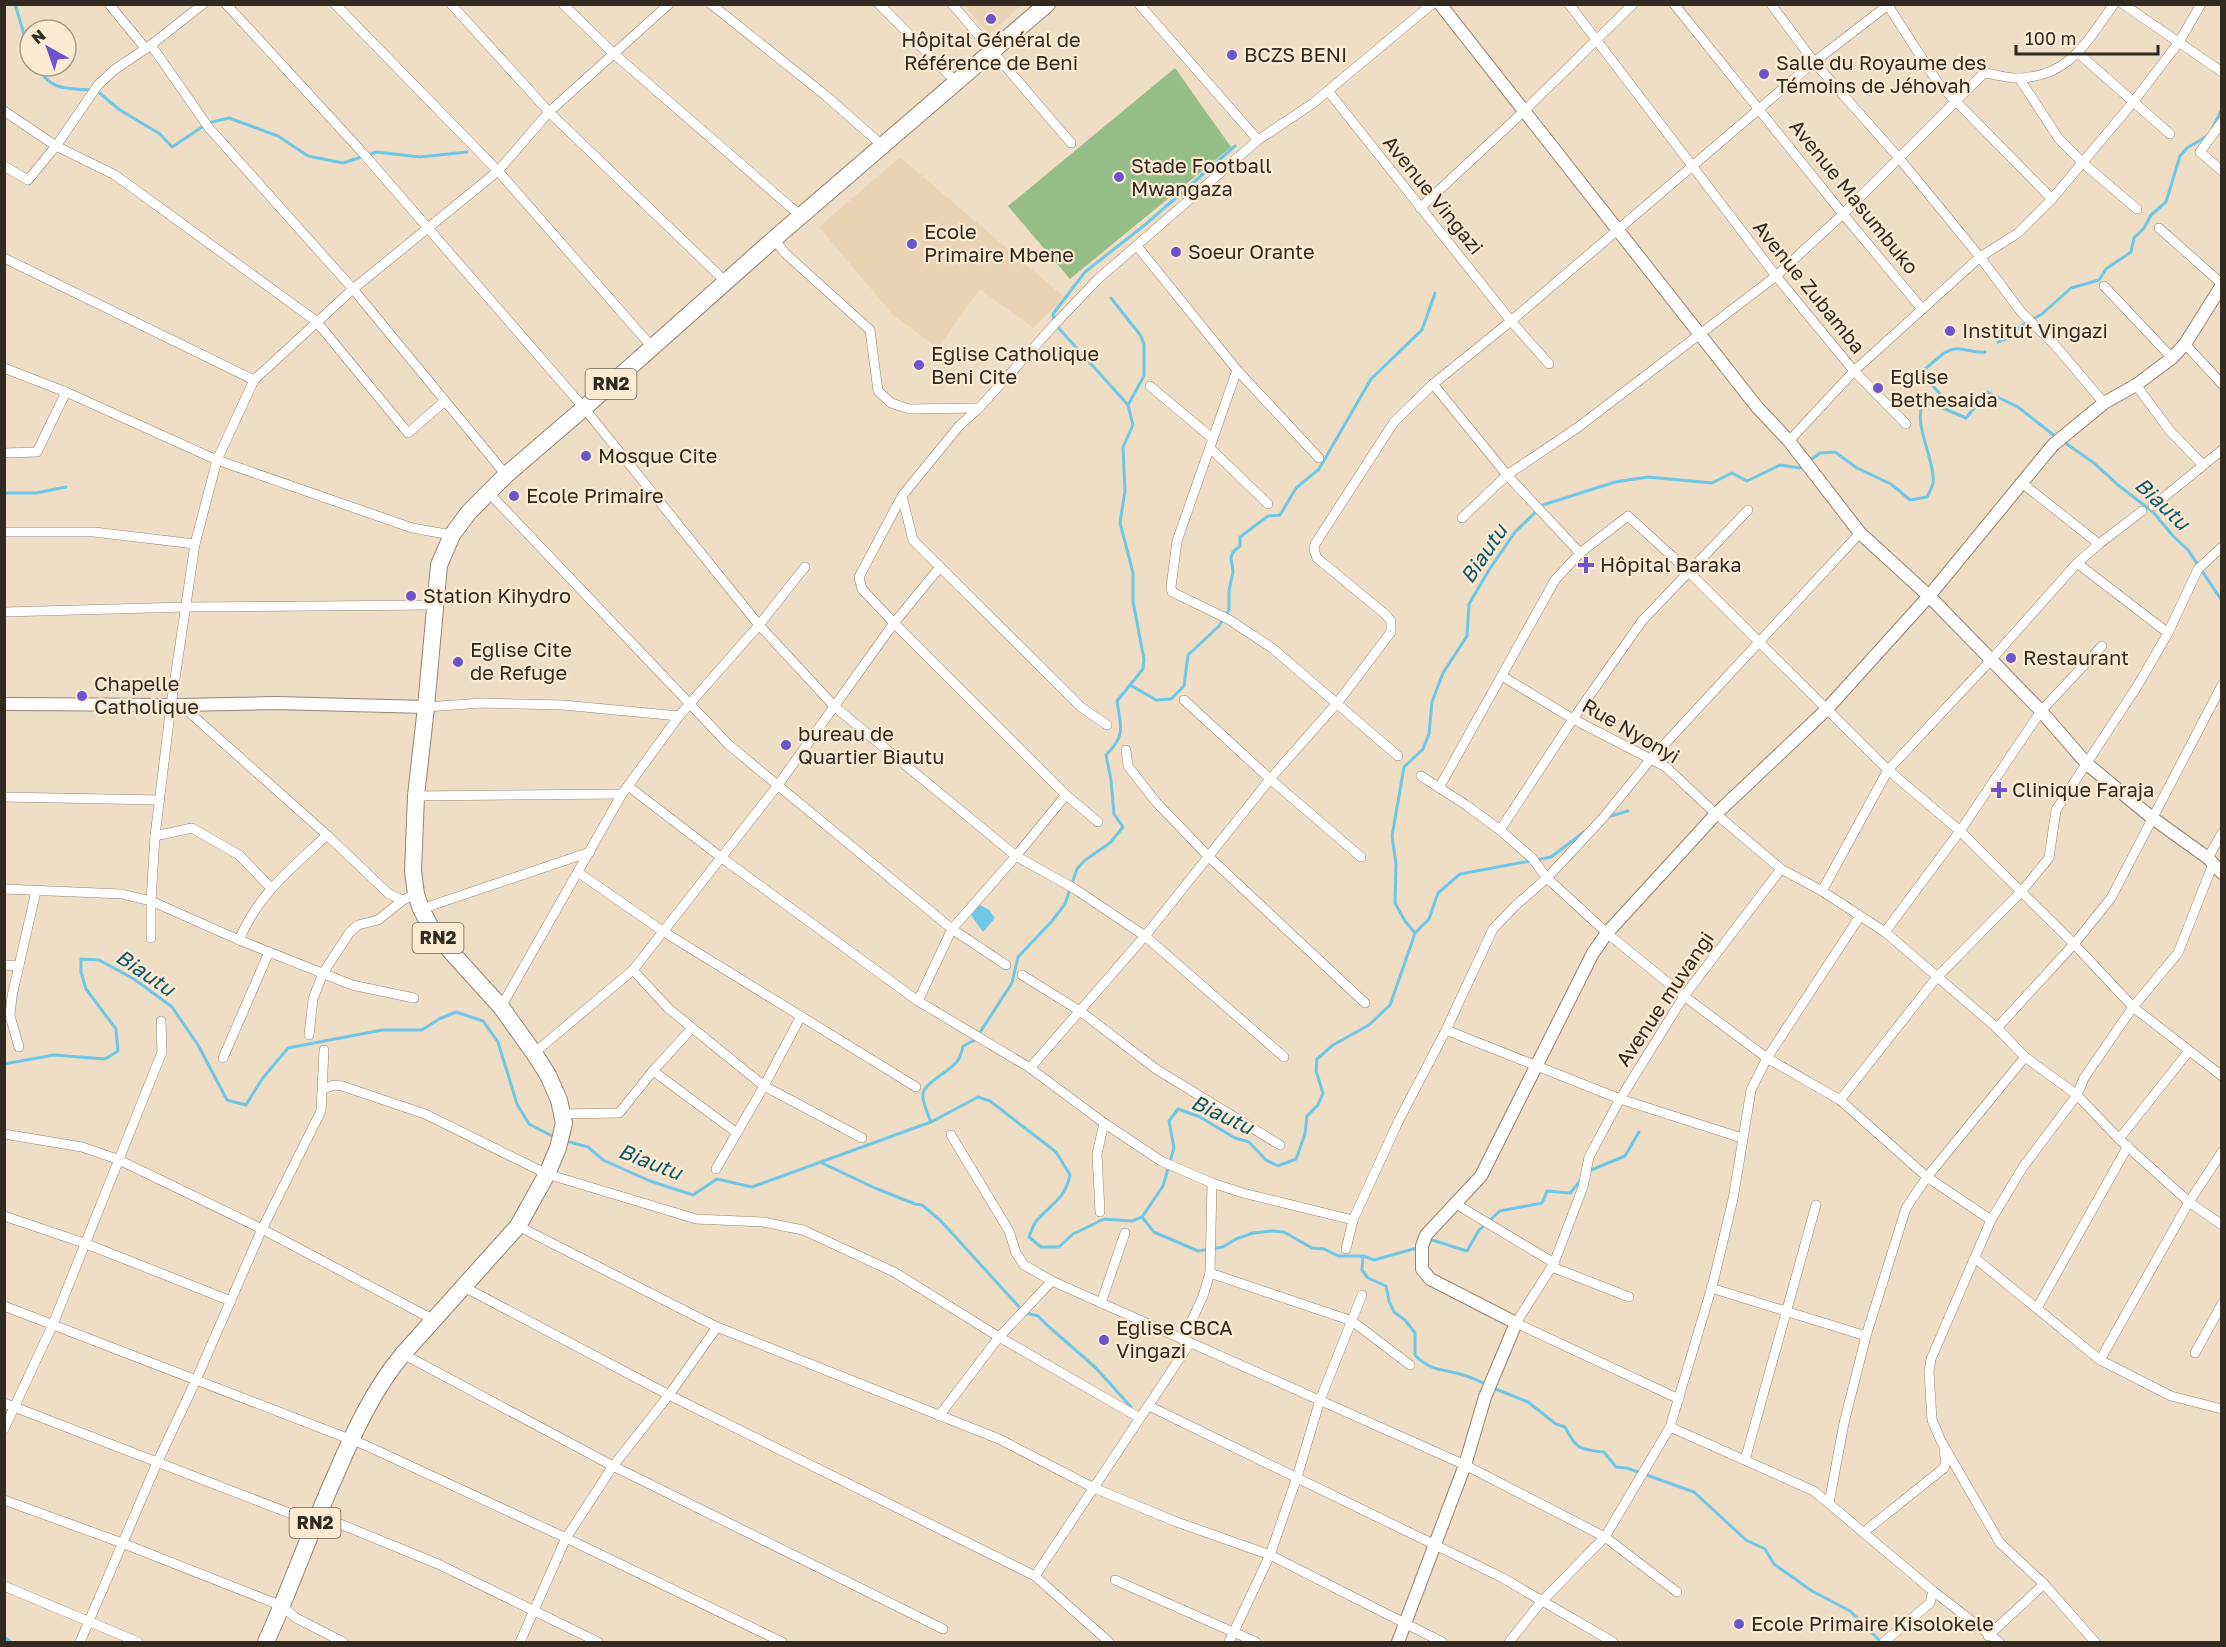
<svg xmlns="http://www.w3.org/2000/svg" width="2226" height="1647" font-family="'Golos Text',sans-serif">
  <rect width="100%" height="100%" fill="#efddc5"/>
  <g fill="#e9d3b4">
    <polygon points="964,5 1022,5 989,34"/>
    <polygon points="900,157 1064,297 1033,328 980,289 938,348 893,315 819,227"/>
  </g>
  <polygon fill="#95bd87" points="1175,68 1231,147 1070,279 1008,206"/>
  <polygon fill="#6fc7e7" points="980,905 989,910 995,918 983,932 971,915"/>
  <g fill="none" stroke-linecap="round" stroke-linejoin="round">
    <g stroke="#6fc7e7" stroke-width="3">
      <polyline points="15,4 30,54"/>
      <path d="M 37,66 C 51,91 64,88 91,90"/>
      <polyline points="97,91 120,110 160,134 172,147 208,123 229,118 278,136 308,156 343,163 377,152 420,157 467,152"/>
      <polyline points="2212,129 2222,109"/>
      <polyline points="1998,342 2008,338 2022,325 2042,314 2071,288 2099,280 2106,269 2131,252 2134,238 2144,228 2151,215 2166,202 2180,156 2187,148 2209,135"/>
      <polyline points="1128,405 1055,324 1053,314 1085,272 1146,224 1235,146"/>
      <path d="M 1943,407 L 1941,395 L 1922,374 L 1922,371 C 1935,363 1944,347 1960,349 C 1969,350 1976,353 1985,352"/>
      <polyline points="2064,442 2094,463 2118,485 2153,512 2173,536 2188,550 2222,601"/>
      <path d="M 1809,461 L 1820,453 L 1835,452 L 1857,468 L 1891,484 L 1910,500 L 1927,497 C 1929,493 1932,488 1933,483 C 1936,461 1911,421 1924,403 L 1936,405 L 1966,418 L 1987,392 L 2018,407 L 2056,437"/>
      <polyline points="4,493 36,493 66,487"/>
      <polyline points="1132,686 1156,700 1171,699 1184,686 1188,655 1219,626 1229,610 1229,591 1233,572 1231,558 1233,552 1240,546 1240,537 1268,516 1280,515 1296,488 1319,469 1371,379 1422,330 1435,293"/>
      <polyline points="1607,817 1628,811"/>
      <polyline points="1536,860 1551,857 1584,832"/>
      <polyline points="1416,932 1429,919 1438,893 1460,874 1530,861"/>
      <polyline points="4,1064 54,1055 105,1059 118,1051 116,1029 86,989 81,972 81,959 99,960 134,979 172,1007 198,1045 227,1100 246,1105 262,1079 288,1048 382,1030 422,1030 439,1019 456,1012 483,1021 498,1042 517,1104 529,1124 554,1137"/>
      <path d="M 931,1122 C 928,1114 922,1103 923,1094 C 924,1082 952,1071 958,1060 C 961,1056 962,1050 963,1046 L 975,1040 L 1012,983 L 1018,957 L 1052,921 L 1065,904 L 1077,869 L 1084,861 L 1111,842 L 1123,827 L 1114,814 L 1111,780 L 1106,755 C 1126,735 1121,728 1117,701 L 1143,669 L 1144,659 L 1133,602 L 1133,573 L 1120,523 L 1125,491 L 1123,447 L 1133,425 L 1128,405 L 1144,376 L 1144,345 L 1141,336 L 1111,298"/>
      <path d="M 566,1141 L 588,1147 L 603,1160 L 650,1181 L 693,1195 L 717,1179 L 752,1187 L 931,1122 L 978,1097 L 990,1101 L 1056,1152 L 1070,1175 C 1066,1197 1051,1205 1037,1220 C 1033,1225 1031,1232 1029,1237 L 1041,1247 L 1059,1247 L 1073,1234 L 1104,1219 L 1132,1221 L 1142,1217 L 1163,1186 L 1174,1148 L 1169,1121 L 1178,1109 L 1200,1117 L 1235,1138 L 1249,1142 L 1266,1160 L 1278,1166 L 1296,1159 L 1305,1134 L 1307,1116 L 1318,1105 L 1323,1093 L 1316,1071 L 1317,1059 L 1333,1045 L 1369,1025 L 1390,1005 L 1412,942 L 1415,933 L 1405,921 L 1395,903 L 1396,864 L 1392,836 L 1404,767 L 1423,749 L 1429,734 L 1432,702 L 1443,673 L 1467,636 L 1469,604 L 1489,570 L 1515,532 L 1543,505 L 1615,482 L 1648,477 L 1712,483 L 1732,473 L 1747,481 L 1780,465 L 1800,468 L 1804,465"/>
      <polyline points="822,1163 875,1188 915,1204 922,1205 940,1220 1021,1309"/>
      <polyline points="1589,1171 1625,1156 1639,1132"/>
      <path d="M 1142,1217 L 1154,1232 L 1198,1251 L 1223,1247 L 1236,1239 L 1253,1233 L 1273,1231 L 1284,1232 L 1312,1248 L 1324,1249 L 1338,1256 L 1363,1256 L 1362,1270 L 1368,1278 L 1386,1286 L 1389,1301 L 1394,1312 L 1405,1320 L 1415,1333 L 1415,1355 C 1429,1370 1441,1369 1460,1374 C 1469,1376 1479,1381 1487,1385"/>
      <polyline points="1429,1242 1432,1240 1467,1251 1479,1230 1500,1211 1542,1203 1547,1191 1570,1193 1580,1181"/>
      <polyline points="1364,1256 1374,1260 1417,1248"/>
      <polyline points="1026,1313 1038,1316 1047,1325 1096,1368 1131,1407"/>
      <path d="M 1493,1388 L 1528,1402 L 1556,1424 L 1565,1427 C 1576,1449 1580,1450 1604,1452 L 1616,1467 L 1627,1468 L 1694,1492 L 1746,1540 L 1765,1549 L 1774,1564 L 1812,1591 L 1850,1611 L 1881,1642"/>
      <polyline points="4,1637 11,1642"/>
    </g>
    <g stroke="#95856f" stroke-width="10">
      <g id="minor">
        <polyline points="109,4 145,48"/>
        <polyline points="226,4 362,152 427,227 584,408 759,625 835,707 1016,856 1075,889 1145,936 1284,1057"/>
        <polyline points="335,4 498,171 652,347"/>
        <polyline points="451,4 549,112 725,281"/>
        <polyline points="563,4 613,53 802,217"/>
        <polyline points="711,4 825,95 883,146"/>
        <polyline points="879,4 956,82"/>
        <polyline points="952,4 1071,143"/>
        <polyline points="1139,4 1258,140"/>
        <polyline points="1569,4 1776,276 1854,371 1906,424"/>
        <polyline points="1674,4 1843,214 1922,309"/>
        <polyline points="1771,4 1814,62 1899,158 1980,257 2022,313 2053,343 2104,403"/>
        <polyline points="1887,4 1938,83 2052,199"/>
        <polyline points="2123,4 2222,72"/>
        <polyline points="151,45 209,128 353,289 506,475"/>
        <polyline points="2078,53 2170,134"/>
        <polyline points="2019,78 2059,139 2083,163 2137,209"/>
        <polyline points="1328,91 1511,321 1549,364"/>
        <polyline points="4,111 56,146 115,175 316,321 408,433 445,401"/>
        <polyline points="2222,122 2200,152 2222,171"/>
        <polyline points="4,166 28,180 56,146 98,85 114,70 151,45 203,4"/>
        <polyline points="1420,208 1524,111 1633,4"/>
        <polyline points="2159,228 2222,284"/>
        <polyline points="774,239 786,254 870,330 878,391 891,403 909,409 979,408"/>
        <polyline points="1137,246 1237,370 1319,458"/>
        <polyline points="4,258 254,380"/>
        <polyline points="2104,286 2172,358"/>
        <polyline points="2185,344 2222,384"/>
        <polyline points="4,368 66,392 217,460 412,528 452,535"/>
        <polyline points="1237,370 1177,541 1171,587 1172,592 1228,619 1272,648 1398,756"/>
        <polyline points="1433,384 1507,475 1580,553"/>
        <polyline points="2136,385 2170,431 2202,464"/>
        <polyline points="1150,386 1212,438"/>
        <polyline points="1789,441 1854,371 1980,257 2018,233 2052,199 2134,101 2179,42 2201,4"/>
        <polyline points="1210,448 1268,504"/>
        <polyline points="4,453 37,452 66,392"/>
        <polyline points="2022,483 2099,544"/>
        <polyline points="488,492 729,745 952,929 1006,965"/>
        <polyline points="902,496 913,540 1081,707 1107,725"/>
        <polyline points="2153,506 2222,450"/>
        <path d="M 1462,518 L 1507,475 L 1577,428 L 1776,276 L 1843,214 L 1984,73 C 1995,74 2009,79 2020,78 C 2070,76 2087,41 2114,4"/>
        <polyline points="4,532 94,532 195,544"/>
        <polyline points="2077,563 2168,633"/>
        <polyline points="4,612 186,607 435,605"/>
        <polyline points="1502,676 1573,719 1666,767 1716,814 1781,869 1822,891 1885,932 1997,1028 2025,1057 2077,1095 2119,1139 2189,1202 2222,1225"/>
        <polyline points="1184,700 1270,779 1361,857"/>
        <polyline points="181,705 327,835 389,894 403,900 416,894"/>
        <polyline points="426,707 482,703 563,705 679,716"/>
        <polyline points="1126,750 1128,766 1156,802 1209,857 1365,1003"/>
        <polyline points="1421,776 1466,805 1500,830 1532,858 1547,878 1607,933 1684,996 1767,1058 1840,1100 1927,1177 1991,1220"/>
        <polyline points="628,786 722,858 918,1001 1030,1068 1104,1123 1161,1161 1212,1183 1243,1193 1353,1220"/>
        <polyline points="1439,788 1555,580 1580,553 1628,516 1688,571 1888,770 1960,831 2074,944 2133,1007 2222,1076"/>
        <polyline points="416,796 622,794"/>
        <polyline points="4,797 160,800"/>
        <polyline points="1098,822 1066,795 894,623 862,589 859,577 902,496 959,426 979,408 1055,324 1098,279 1258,140 1312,104 1432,4"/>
        <polyline points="1500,830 1573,719 1642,621 1748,510"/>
        <polyline points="155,836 192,828 239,855 271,888"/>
        <polyline points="2208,858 2222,833"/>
        <polyline points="579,873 664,932 916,1087"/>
        <polyline points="4,889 122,894 151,901 239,940 352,985 414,998"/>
        <polyline points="1822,891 1888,770 1991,660 2077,563 2099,544 2142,511"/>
        <polyline points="421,909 590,852"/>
        <polyline points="1885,932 1960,831 2041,711 2102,646"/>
        <polyline points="151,938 151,901 155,836 171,705 195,544 217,460 254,380 353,289 498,171 549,112 669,4"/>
        <path d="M 239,940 C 259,893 291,869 327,835"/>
        <polyline points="4,965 19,966"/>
        <polyline points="633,970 669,1009 764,1086 862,1138"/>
        <polyline points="1022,975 1080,1011 1156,1069 1280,1145"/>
        <polyline points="918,1001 952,929 1016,856 1066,795"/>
        <polyline points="501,1007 622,794 679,716 759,625 805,567"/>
        <polyline points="1997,1028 2074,944 2111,898 2222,685"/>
        <polyline points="1446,1030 1620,1099 1742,1138"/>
        <polyline points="309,1035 313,999 323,973 350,932 358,925 378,920 403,900"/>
        <polyline points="19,1047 10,1016 12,996 36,891"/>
        <polyline points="534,1053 633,970 778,785 894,623 940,567"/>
        <polyline points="223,1058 269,952"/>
        <polyline points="1030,1068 1145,936 1270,779 1338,702 1391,632 1391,621 1385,614 1317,558 1314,550 1315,544 1394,422 1433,384 1511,321 1814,62 1888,5"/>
        <polyline points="653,1071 737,1133"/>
        <polyline points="323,1089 334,1085 342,1086 425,1114 547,1174 696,1219 763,1222 803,1230 894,1272 999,1337 1140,1418"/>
        <polyline points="1840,1100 1937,977 2021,892 2049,858 2056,810 2138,685 2168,633 2198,569 2222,547"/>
        <polyline points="563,1114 619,1113 653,1071 692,1028"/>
        <polyline points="4,1134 82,1147 117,1159 262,1229 434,1320"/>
        <polyline points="951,1135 1009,1231 1016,1253 1024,1265 1052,1281 1465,1465 1605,1537 1677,1592"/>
        <polyline points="2119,1139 2189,1051"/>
        <polyline points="716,1169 764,1086 801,1016"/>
        <polyline points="1456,1204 1554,1263"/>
        <polyline points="1100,1212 1097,1154 1104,1123"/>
        <polyline points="4,1216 84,1243 231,1301"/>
        <polyline points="518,1226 717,1327 999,1439 1094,1488 1174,1521 1270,1555 1442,1642"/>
        <polyline points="1346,1249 1353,1220 1399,1120 1446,1030 1493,929 1515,906 1547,878 1603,818 1650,760 1860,533"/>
        <polyline points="1975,1258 2100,1360 2171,1396 2222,1409"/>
        <polyline points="1552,1267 1629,1297"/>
        <polyline points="1210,1273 1352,1321 1410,1365"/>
        <polyline points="464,1287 669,1395 1035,1576 1109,1642"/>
        <polyline points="1711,1288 1866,1336"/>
        <polyline points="1101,1303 1125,1233"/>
        <polyline points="4,1306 365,1445 566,1538 782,1642"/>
        <polyline points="2037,1308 2128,1146"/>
        <polyline points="1183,1340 1203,1296 1210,1273 1212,1183"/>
        <polyline points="2195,1353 2222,1304"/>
        <polyline points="403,1354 613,1466 943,1629"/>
        <polyline points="2100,1360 2189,1202 2222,1152"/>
        <polyline points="1679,1399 1516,1323 1554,1263 1583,1187 1589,1157 1620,1099 1684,996 1781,869"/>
        <polyline points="4,1403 315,1523"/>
        <polyline points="1149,1406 1501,1577 1613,1642"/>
        <polyline points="939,1416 999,1337 1052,1281"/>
        <polyline points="1670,1427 1814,1491 1933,1591 1999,1642"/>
        <polyline points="4,1429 53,1324 162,1052 161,1021"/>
        <polyline points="1745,1460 1816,1205"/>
        <polyline points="4,1500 122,1543 282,1606 296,1618 343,1642"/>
        <polyline points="1829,1503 1844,1423 1866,1336 1906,1208 1927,1177 2025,1057"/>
        <polyline points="318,1515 438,1564 598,1642"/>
        <polyline points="1864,1532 1944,1468 1946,1462 1944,1452"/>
        <polyline points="1035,1576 1190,1343"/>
        <polyline points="1115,1580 1256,1642"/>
        <polyline points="4,1586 138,1642"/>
        <polyline points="1988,1636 2044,1584"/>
        <polyline points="80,1642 157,1463 196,1380 262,1229 321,1111 324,1050"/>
        <polyline points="520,1642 566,1538 613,1466 669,1395 717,1327"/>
        <polyline points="1229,1642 1270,1555 1297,1477 1320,1400 1362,1295"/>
        <polyline points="1509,1642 1541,1602 1605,1537 1670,1427 1713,1283 1733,1199 1751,1090 1767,1058 1860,916"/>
        <polyline points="1884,1642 1930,1603 1933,1591"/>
        <polyline points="2095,1642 2044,1584 2000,1543 1941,1441 1932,1420 1929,1372 1931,1359 1991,1220 2023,1167 2077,1095 2084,1078 2133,1007 2178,953 2213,864"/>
      </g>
    </g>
    <g stroke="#95856f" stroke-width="14">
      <g id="tertiary">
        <polyline points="1440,4 1757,407 1789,441 1860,533 1929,596 2041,711 2087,764 2151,817 2208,858 2222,873"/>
        <polyline points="4,704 181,705 275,703 426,707"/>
        <polyline points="1398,1642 1465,1465 1485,1397 1516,1323 1430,1279 1422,1269 1422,1246 1426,1235 1481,1176 1593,953 1607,933 1716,814 1826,710 1929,596 2053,445 2104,403 2136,385 2172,358 2185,344 2222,285"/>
      </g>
    </g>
    <g stroke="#95856f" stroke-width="18">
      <path id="trunk" d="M 266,1642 C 291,1587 311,1529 336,1474 C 354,1432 373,1390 403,1354 L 518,1226 L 547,1174 L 558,1148 L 564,1123 L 559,1100 L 548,1075 L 534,1053 L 501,1007 L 434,933 L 421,909 L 416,894 L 413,871 L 416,796 L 426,707 L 439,565 L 452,535 L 469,512 L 506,475 L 584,408 L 774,239 L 1047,4"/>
    </g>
    <use href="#minor" stroke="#fff" stroke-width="9"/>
    <use href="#tertiary" stroke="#fff" stroke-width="12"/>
    <use href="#trunk" stroke="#fff" stroke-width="16"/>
  </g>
  <g fill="#6d54cd" stroke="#fcead2" stroke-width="2">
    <circle cx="991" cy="19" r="6"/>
    <circle cx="1232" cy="55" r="6"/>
    <circle cx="1764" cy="74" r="6"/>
    <circle cx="1119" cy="177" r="6"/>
    <circle cx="912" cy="244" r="6"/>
    <circle cx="1176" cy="252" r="6"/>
    <circle cx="1950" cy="331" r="6"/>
    <circle cx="919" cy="365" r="6"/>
    <circle cx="1878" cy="388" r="6"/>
    <circle cx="586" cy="456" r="6"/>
    <circle cx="514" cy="496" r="6"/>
    <path d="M1583 556h6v6h6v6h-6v6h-6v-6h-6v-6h6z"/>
    <circle cx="411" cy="596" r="6"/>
    <circle cx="2011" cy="658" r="6"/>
    <circle cx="458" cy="662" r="6"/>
    <circle cx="82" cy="696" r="6"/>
    <circle cx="786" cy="745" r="6"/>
    <path d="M1996 781h6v6h6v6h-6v6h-6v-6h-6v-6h6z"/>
    <circle cx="1104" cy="1340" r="6"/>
    <circle cx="1739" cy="1624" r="6"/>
  </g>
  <g text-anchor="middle" stroke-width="4.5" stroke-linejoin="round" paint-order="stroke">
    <g fill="#fcead2" stroke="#6e6456" stroke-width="1.5">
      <rect x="585.5" y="369" width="51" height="30" rx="4.5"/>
      <rect x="412.5" y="923" width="51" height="30" rx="4.5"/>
      <rect x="289.5" y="1508" width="51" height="30" rx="4.5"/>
    </g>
    <g font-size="18" font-weight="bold" fill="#312a21">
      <text x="611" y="390">RN2</text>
      <text x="438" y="944">RN2</text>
      <text x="315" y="1529">RN2</text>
    </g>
    <g font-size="20" fill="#312a21" stroke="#fcead2" text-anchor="start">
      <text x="991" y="47" text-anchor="middle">Hôpital Général de<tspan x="991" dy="23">Référence de Beni</tspan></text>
      <text x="1244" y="62">BCZS BENI</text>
      <text x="1776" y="70">Salle du Royaume des<tspan x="1776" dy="23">Témoins de Jéhovah</tspan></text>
      <text x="1131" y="173">Stade Football<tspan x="1131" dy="23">Mwangaza</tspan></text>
      <text x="924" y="239">Ecole<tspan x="924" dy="23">Primaire Mbene</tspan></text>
      <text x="1188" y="259">Soeur Orante</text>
      <text x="1962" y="338">Institut Vingazi</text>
      <text x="931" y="361">Eglise Catholique<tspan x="931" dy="23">Beni Cite</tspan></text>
      <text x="1890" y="384">Eglise<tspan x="1890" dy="23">Bethesaida</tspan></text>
      <text x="598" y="463">Mosque Cite</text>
      <text x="526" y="503">Ecole Primaire</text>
      <text x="1600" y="572">Hôpital Baraka</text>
      <text x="423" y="603">Station Kihydro</text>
      <text x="470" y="657">Eglise Cite<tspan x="470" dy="23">de Refuge</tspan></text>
      <text x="2023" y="665">Restaurant</text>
      <text x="94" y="691">Chapelle<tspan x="94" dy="23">Catholique</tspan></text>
      <text x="798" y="741">bureau de<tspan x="798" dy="23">Quartier Biautu</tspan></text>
      <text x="2012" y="797">Clinique Faraja</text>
      <text x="1116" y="1335">Eglise CBCA<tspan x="1116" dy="23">Vingazi</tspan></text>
      <text x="1751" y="1631">Ecole Primaire Kisolokele</text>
    </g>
    <g font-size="20" fill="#312a21" stroke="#fcead2">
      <text transform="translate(1433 195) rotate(51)" y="7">Avenue Vingazi</text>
      <text transform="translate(1854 197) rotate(51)" y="7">Avenue Masumbuko</text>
      <text transform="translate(1809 287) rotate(51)" y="7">Avenue Zubamba</text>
      <text transform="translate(1631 731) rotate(30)" y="7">Rue Nyonyi</text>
      <text transform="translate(1665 999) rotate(-56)" y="7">Avenue muvangi</text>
    </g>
    <g font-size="21" font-style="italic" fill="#0e586e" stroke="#fcead2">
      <text transform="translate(2162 504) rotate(43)" y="7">Biautu</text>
      <text transform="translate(1484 554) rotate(-56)" y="7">Biautu</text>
      <text transform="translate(145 973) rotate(34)" y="7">Biautu</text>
      <text transform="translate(1222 1115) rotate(25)" y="7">Biautu</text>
      <text transform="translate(650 1162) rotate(21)" y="7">Biautu</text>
    </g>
  </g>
  <rect width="2226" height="1647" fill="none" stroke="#312a21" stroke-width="12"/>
  <g transform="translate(48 48) rotate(320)"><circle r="28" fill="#fcead2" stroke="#ab9d8b" stroke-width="1.5"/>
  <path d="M0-4.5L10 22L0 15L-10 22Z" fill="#6d54cd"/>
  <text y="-9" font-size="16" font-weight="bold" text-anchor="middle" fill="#312a21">N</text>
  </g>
  <path d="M2016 45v9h142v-9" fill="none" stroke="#312a21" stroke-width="3"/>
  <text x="2025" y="45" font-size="18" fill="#312a21" stroke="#fcead2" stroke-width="4.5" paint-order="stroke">100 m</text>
</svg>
